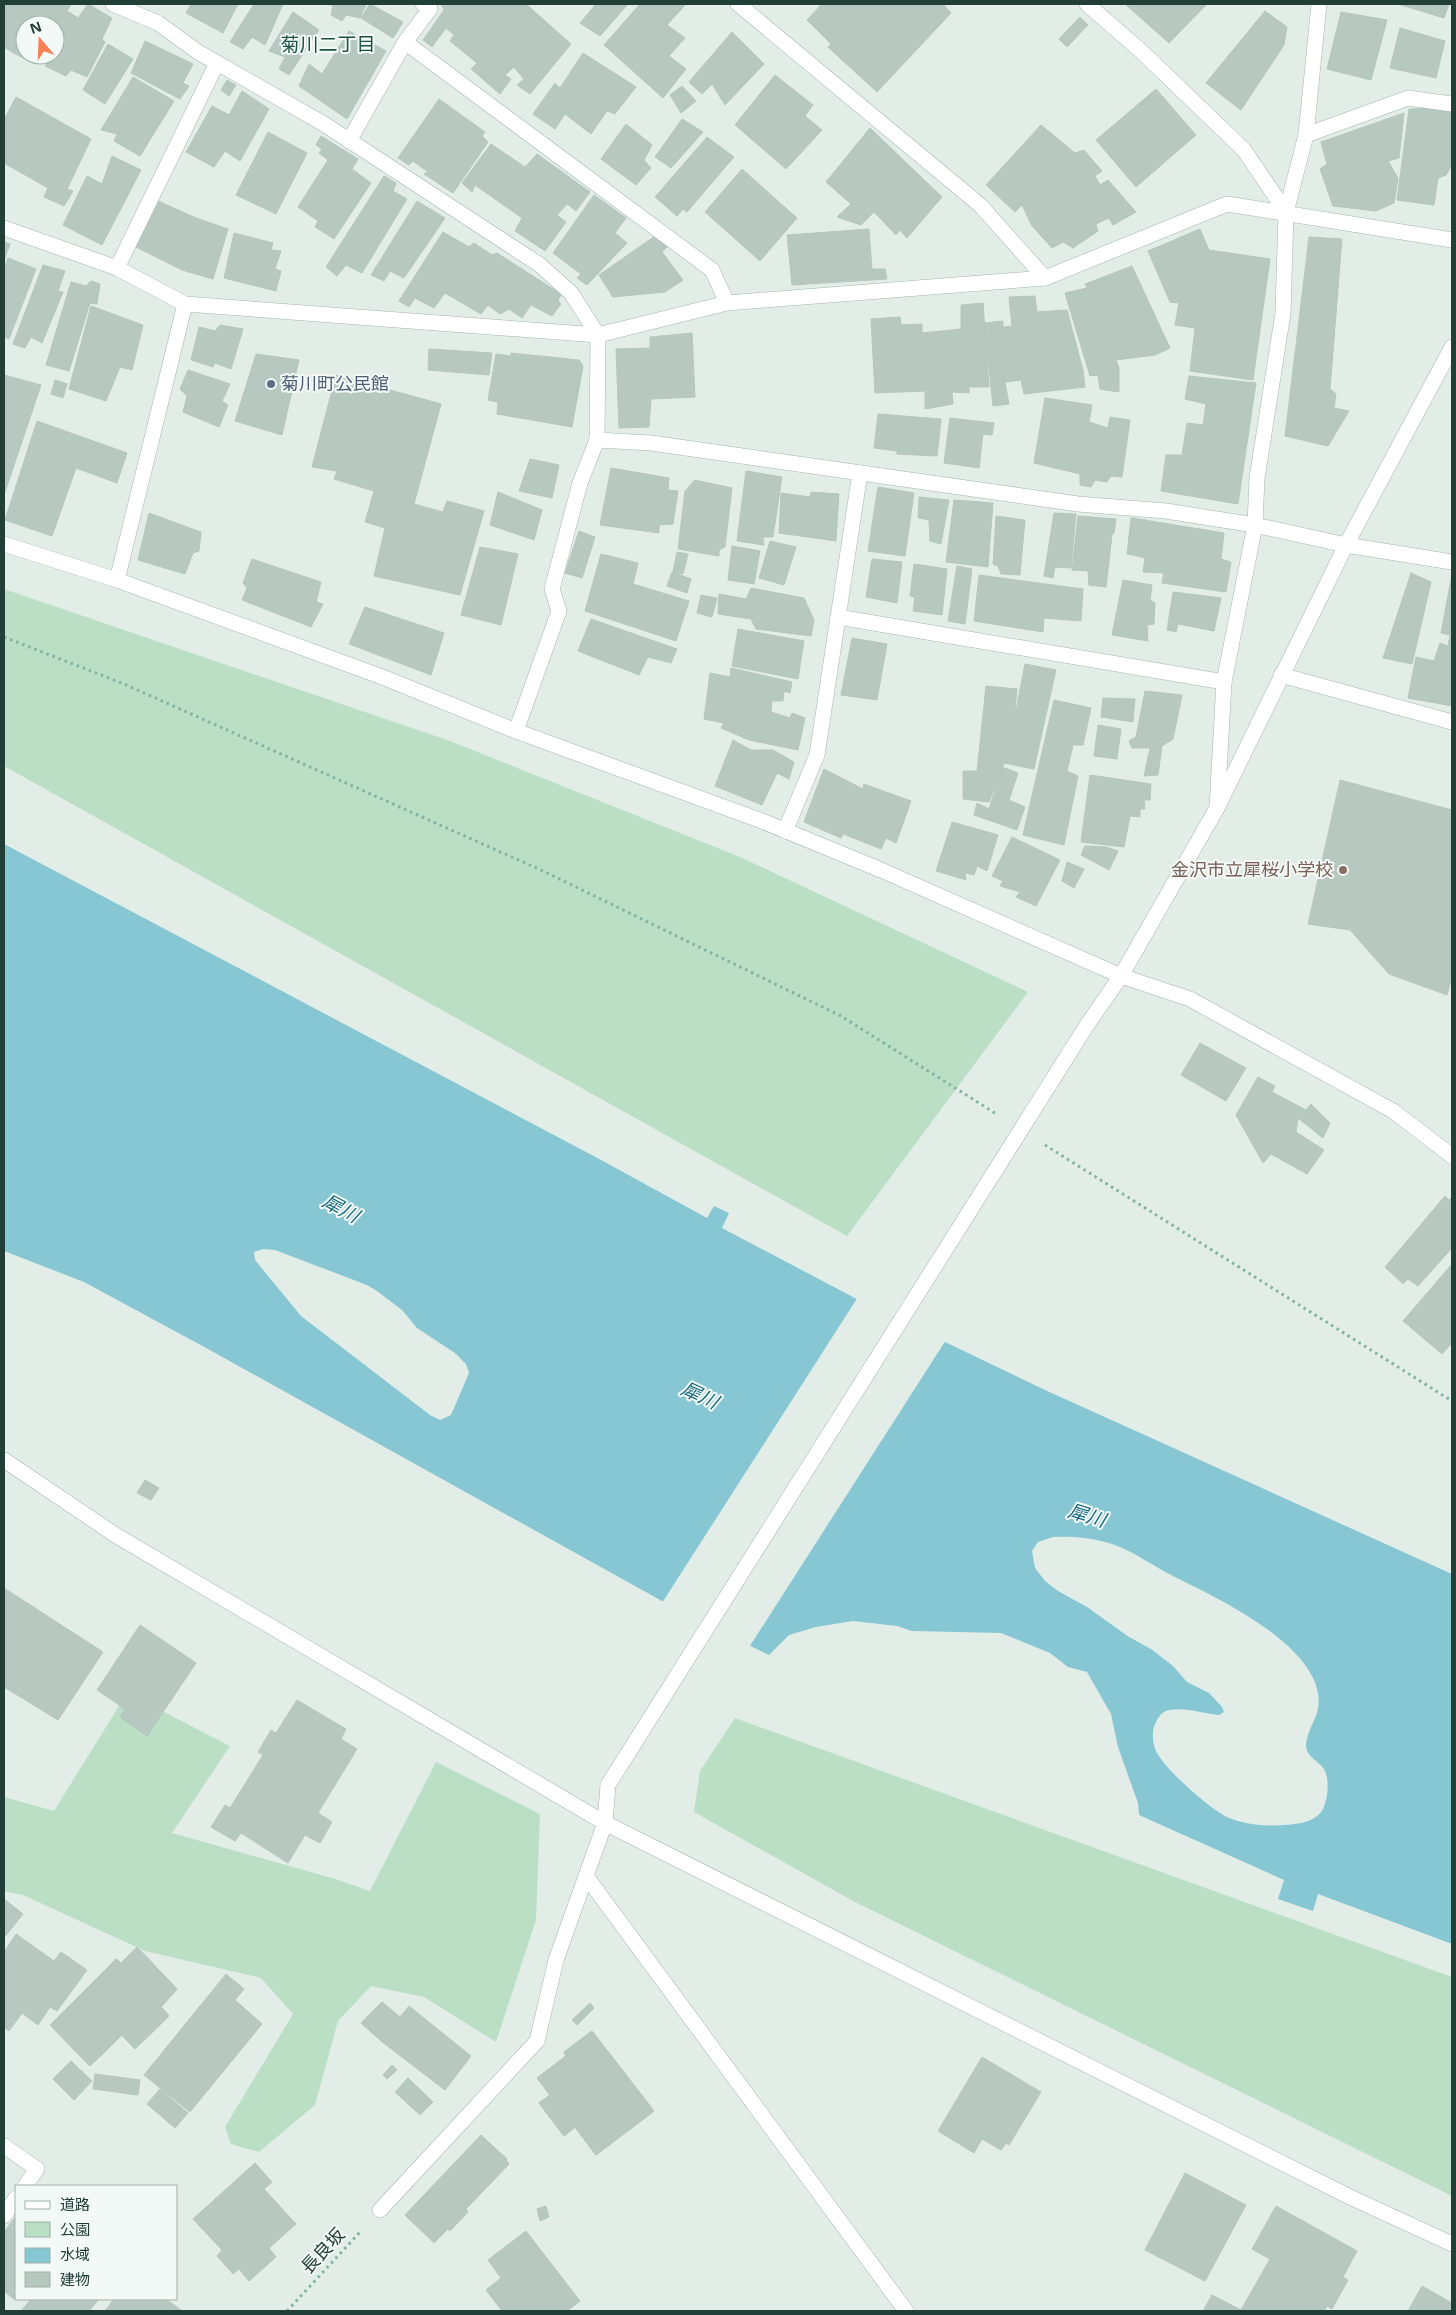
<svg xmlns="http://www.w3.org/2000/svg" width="1456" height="2315" font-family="'Open Sans','Noto Sans JP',sans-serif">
  <rect width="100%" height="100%" fill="#e2ede8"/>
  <g fill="#badfc5">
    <polygon points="4,589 450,741 740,857 1028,992 847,1236 4,766"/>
    <polygon points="127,1693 230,1746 172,1833 332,1878 370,1891 436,1762 540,1814 536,1920 496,2042 424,1997 371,1986 338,2021 315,2105 259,2152 231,2144 225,2127 293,2014 261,1978 145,1951 23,1895 4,1891 4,1797 54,1811"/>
    <polygon points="735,1718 1452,1977 1452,2196 853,1901 694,1812 700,1771"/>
  </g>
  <path fill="#87c7d4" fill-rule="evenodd" d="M 4,844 L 603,1161 L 707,1218 L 714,1206 L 729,1213 L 722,1228 L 870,1306 L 1045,1390 L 1452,1574 L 1452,1944 L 1318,1894 L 1313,1911 L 1278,1899 L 1284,1880 L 1139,1815 L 1138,1803 L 1118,1747 L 1111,1714 L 1087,1672 L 1068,1667 L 1050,1653 L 1001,1633 L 912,1631 L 897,1626 L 853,1621 L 816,1627 L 789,1635 L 769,1655 L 698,1621 L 208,1349 L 84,1282 L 4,1251 ZM 263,1249 L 275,1250 L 367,1285 L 377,1291 L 402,1310 L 417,1328 L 455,1353 L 466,1364 L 469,1373 L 451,1415 L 440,1420 L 430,1415 L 301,1316 L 255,1260 L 254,1252 ZM 1053,1537 C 1073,1536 1093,1538 1112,1544 C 1133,1551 1153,1566 1173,1576 C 1215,1597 1334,1651 1317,1713 C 1313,1724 1307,1733 1306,1745 C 1306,1757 1318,1760 1324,1769 C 1330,1779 1328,1798 1323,1809 C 1318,1819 1304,1823 1294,1824 C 1272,1827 1247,1826 1227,1817 C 1209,1808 1167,1771 1157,1753 C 1153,1746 1151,1732 1155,1724 C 1158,1717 1162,1711 1170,1710 C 1185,1707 1205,1714 1219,1715 L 1224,1712 L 1222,1707 L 1209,1693 L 1187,1682 L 1173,1666 L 1151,1649 L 1129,1637 L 1087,1607 L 1058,1591 L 1045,1581 L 1035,1568 L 1032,1551 L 1038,1542 Z"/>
  <polygon fill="#e2ede8" points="858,1297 946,1340 748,1649 662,1603"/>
  <g fill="#b7c8c1" stroke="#b4c7bf" fill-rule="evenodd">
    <polygon points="4,4 38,4 12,52 4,47 6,43 4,42"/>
    <polygon points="38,4 71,4 67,11 78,18 88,4 112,18 102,39 105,42 87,77 71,70 66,76 45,66 51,57 46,55 55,55 55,25 26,25"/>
    <polygon points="191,4 238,4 223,33 186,13"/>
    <polygon points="254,4 283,4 265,45 252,37 243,49 230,42"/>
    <polygon points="328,4 366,4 360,18 346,15 342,21 331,15 333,6"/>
    <polygon points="370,4 403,22 393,38 361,18"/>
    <polygon points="441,4 526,4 571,44 530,94 517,85 524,79 514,67 505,75 511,79 500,94 471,69 477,63 450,41 454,35 446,28 432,47 423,40 444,10"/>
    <polygon points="596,4 628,4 600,36 580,23"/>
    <polygon points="640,4 686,4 667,25 685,38 669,56 686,69 663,98 604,45"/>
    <polygon points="822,4 943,4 951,13 877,92 828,47 831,44 807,20"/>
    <polygon points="1125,4 1207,4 1169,43"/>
    <polygon points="1398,4 1449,4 1444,18"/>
    <polygon points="1265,11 1287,27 1284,45 1241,110 1206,83"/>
    <polygon points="293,12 319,30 289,75 279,69 285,57 269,51"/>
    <polygon points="1341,12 1387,20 1371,80 1327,69"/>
    <polygon points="1080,17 1088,25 1067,47 1059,39"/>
    <polygon points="25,28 25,55 27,55 25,59 12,52"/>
    <polygon points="1400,28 1445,41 1436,78 1390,68"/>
    <polygon points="349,31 386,51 347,119 299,86 309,64 322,74"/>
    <polygon points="732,32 764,64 725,105 712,84 702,94 689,82"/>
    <polygon points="145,41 193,64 183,83 189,86 180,99 131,73"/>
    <polygon points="108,44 133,59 105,104 83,90"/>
    <polygon points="583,53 636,87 615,114 607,111 591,134 565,114 555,129 533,114 555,83 560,88"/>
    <polygon points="775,75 813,105 805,116 822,130 786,169 735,125"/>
    <polygon points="133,77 174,101 140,156 114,141 117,134 101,130"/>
    <polygon points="227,80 236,85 229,96 221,90"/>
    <polygon points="682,86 696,101 681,113 670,95"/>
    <polygon points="1156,89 1196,135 1136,187 1096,140"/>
    <polygon points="242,91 269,109 240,161 225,151 214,167 186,152 212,106 229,115"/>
    <polygon points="16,97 91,139 67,189 73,191 64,206 44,197 48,188 4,163 4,120"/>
    <polygon points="439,99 485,132 482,136 488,142 453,193 424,174 428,172 413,161 409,165 398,158"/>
    <polygon points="1443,108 1452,110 1452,165 1446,175 1438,178 1434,205 1397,200 1409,109"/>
    <polygon points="1404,113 1399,158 1388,161 1398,178 1394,203 1376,211 1333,206 1320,169 1327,164 1321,142"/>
    <polygon points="682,119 703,132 671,168 655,157"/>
    <polygon points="626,124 652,145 644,160 651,168 636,185 601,159"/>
    <polygon points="1041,125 1075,153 1084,150 1102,171 1095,176 1100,185 1108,180 1136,212 1113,225 1109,218 1096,224 1098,231 1073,248 1063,242 1052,248 1032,226 1022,205 1015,212 986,185"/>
    <polygon points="870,128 942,197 907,238 900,230 896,235 874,212 861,225 837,217 851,204 826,182"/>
    <polygon points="268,132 307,153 276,214 236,195"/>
    <polygon points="321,136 358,159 352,169 371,183 334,239 315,227 318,221 298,207 328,160 319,153 322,149 316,145"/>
    <polygon points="707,137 734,157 687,212 683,209 677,216 655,197"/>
    <polygon points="491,144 525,167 537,154 590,192 576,211 567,204 557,215 566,222 545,251 515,231 522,218 475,185 472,192 462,183"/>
    <polygon points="112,156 141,170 102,245 63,225 87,176 102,184"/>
    <polygon points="742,169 797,218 760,261 705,212"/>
    <polygon points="384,176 396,183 393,191 407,199 362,273 346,265 337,276 326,267"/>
    <polygon points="594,195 626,218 615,233 627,243 587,285 577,278 581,274 553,253"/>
    <polygon points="158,201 196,218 228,229 213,279 182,270 136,247"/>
    <polygon points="417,201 445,218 404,278 390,271 384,281 371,275"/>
    <polygon points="869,229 872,269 885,269 887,279 792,285 787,235"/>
    <polygon points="1200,229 1209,250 1270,259 1253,380 1190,371 1195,328 1175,325 1179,303 1170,302 1148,251"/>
    <polygon points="443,232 469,247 474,243 492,255 497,253 561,294 558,301 561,304 552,316 531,305 522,318 509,309 500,314 488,305 481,314 445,293 434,308 415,298 409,307 399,301"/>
    <polygon points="234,233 273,243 271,250 281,251 275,269 281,271 276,291 224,278"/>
    <polygon points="655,236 668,246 662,252 683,280 665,292 613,297 599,275"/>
    <polygon points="1309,237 1342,239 1330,389 1336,394 1334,408 1349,411 1328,446 1285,436"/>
    <polygon points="4,242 10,244 4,261"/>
    <polygon points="8,258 36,269 9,339 4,337 4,269"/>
    <polygon points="43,265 65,271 58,291 63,292 42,343 31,337 25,348 13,344"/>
    <polygon points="1132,266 1170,348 1155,355 1116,360 1119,368 1119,392 1100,389 1098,375 1090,376 1065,293 1087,288 1085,284"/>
    <polygon points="91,281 100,284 97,304 90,303 69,371 46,365 71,282 86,286"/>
    <polygon points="1035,296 1037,312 1067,310 1083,370 1085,387 1024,394 1021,380 1005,382 1009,404 993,406 984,323 1003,321 1003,327 1012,326 1009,297"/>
    <polygon points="983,303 989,387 969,387 969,393 952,392 953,404 925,409 925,391 875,393 871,319 900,317 901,325 922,324 922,333 961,329 961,305"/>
    <polygon points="91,306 143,325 132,370 120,367 106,401 69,389"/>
    <polygon points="220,325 243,329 231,369 215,363 213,367 191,360 199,327 215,331"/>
    <polygon points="692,333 695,397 651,399 649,427 619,428 616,349 650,348 650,337"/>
    <polygon points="429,349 492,353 489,375 428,370"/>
    <polygon points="511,353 579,360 583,366 572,427 497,414 498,402 488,400 496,354 511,356"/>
    <polygon points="256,354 299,360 282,435 235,421"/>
    <path d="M 496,357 L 582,363 L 568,423 L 499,410 L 501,401 L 493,398 ZM 509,368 L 529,371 L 525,392 L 507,388 Z"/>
    <polygon points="512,369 528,371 525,391 508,387"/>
    <polygon points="188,370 230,384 222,401 228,405 219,427 183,412 187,396 180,389"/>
    <polygon points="4,375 41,385 4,495"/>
    <polygon points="336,375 441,404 414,504 443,512 447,501 484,511 460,595 374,576 385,528 365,522 374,491 334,479 337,471 312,467"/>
    <polygon points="1189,376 1256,383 1238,504 1161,491 1166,455 1182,455 1187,423 1203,425 1206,404 1185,399"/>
    <polygon points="55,380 67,384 63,398 51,394"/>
    <polygon points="1045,398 1092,405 1089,422 1108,428 1110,417 1130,420 1122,477 1111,476 1107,482 1095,480 1091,487 1080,485 1080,474 1034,463"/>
    <polygon points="878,414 941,419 937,456 897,454 897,451 874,448"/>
    <polygon points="950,418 994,423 992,435 983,434 979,468 944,463"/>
    <polygon points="37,421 127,453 117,483 76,468 52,536 5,520"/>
    <polygon points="530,459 559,465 552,498 519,491"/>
    <polygon points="611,468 669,478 668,490 678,491 673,524 659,525 659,533 600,525"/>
    <polygon points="746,471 782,477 773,537 763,537 764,545 737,541"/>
    <polygon points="695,480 732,488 725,547 719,550 719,556 678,549 685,491"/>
    <polygon points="878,487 914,493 905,556 868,551"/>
    <polygon points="498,492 542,510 534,540 490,525"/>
    <polygon points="811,492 839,494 836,541 779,533 781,493 810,497"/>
    <polygon points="919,497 949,500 941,544 930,541 929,520 918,518"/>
    <polygon points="954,500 993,503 988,567 946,562"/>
    <polygon points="149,513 201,532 199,551 193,553 185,574 138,560"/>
    <polygon points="1054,513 1076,514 1071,568 1055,567 1053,578 1044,576"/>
    <polygon points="996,516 1025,520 1020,575 1001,574 998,566 993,564"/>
    <polygon points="1078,516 1116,519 1114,533 1112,535 1106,587 1089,585 1088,571 1072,570"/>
    <polygon points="1131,518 1146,520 1141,555 1127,554"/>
    <polygon points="1132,518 1224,533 1221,559 1231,562 1226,592 1162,583 1164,573 1143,572 1145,558 1129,554"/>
    <polygon points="579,531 595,537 582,578 565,573"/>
    <polygon points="770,541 796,547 784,585 759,578"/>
    <polygon points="732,546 760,551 754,584 728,580"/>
    <polygon points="480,547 518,554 501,625 461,615"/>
    <polygon points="677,552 688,554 683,574 673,572"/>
    <polygon points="601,554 638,563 633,584 689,601 676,641 585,611"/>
    <polygon points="252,559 321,582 316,602 323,604 311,627 242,600 247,588 243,583"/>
    <polygon points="872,559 902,562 897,603 866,597"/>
    <polygon points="914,564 947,569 942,615 913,611 915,597 910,596"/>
    <polygon points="957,566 972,569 965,624 948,621"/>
    <polygon points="672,572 691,579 687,593 667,586"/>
    <polygon points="1411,573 1431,582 1412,664 1383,658"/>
    <polygon points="1452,574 1452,706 1408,698 1416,657 1434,661 1440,643 1448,646 1450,635 1441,633"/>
    <polygon points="979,575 1083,589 1081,621 1044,618 1043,632 974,621"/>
    <polygon points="1123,580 1152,585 1150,600 1155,603 1154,624 1147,625 1148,641 1112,635"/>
    <polygon points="751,588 804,598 814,620 811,636 756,629 751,619 718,614 719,594 746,599"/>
    <polygon points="1173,592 1221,598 1214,631 1178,624 1176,632 1167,630"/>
    <polygon points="701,595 717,598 712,617 697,613"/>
    <polygon points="365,607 444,633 431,675 349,644"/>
    <polygon points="591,619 677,649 671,663 648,657 639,675 578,651"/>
    <polygon points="738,629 804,641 798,679 732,666"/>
    <polygon points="852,638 887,644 877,700 841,695"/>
    <polygon points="1025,664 1056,670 1034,769 1004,763 989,802 963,799 963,771 977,771 986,686 1017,689 1014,721"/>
    <polygon points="731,668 792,682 790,693 784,691 783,701 772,701 771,712 790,718 792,713 805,718 798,750 749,740 721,728 724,723 704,719 710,673 730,677"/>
    <polygon points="1145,691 1182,695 1173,739 1162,746 1158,775 1144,776 1150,748 1132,748 1129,741 1136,737"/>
    <polygon points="1103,698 1135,699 1133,722 1101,717"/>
    <polygon points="1054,700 1091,708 1083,745 1073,745 1067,771 1078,776 1064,845 1023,835"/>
    <polygon points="1098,725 1121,729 1117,759 1094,756"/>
    <polygon points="733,740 751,750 773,750 794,762 789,779 777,773 762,805 715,786"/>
    <polygon points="1002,767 1018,773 1009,800 1025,807 1017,830 974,815 977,803 989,809"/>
    <polygon points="824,769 863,789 864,784 911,801 896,843 886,838 881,849 843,834 841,838 804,822"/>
    <polygon points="1090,775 1151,784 1150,800 1144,800 1145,809 1140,809 1140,817 1130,816 1124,847 1081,842"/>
    <polygon points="1340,780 1452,810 1452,976 1447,995 1389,974 1350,930 1308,924"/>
    <polygon points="952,822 998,835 987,871 977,866 974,875 965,873 966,880 936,871"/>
    <polygon points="1012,837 1060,860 1036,906 1016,897 1020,892 1000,886 1003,881 992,876"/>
    <polygon points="1085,846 1106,847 1118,851 1109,870 1081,855"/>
    <polygon points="1067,862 1084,869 1074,888 1062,881"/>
    <polygon points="1200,1043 1246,1068 1226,1101 1181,1075"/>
    <polygon points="1258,1077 1275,1086 1272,1092 1306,1110 1311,1104 1330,1123 1323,1138 1298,1118 1296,1132 1324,1150 1307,1174 1271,1154 1263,1163 1236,1115"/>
    <polygon points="1445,1196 1449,1200 1452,1197 1452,1248 1418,1286 1408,1279 1403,1284 1385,1267"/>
    <polygon points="1452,1264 1452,1343 1442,1354 1403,1321"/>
    <polygon points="145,1480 159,1488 151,1500 137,1493"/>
    <polygon points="4,1588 103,1652 58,1720 4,1687"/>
    <polygon points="140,1625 196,1663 147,1736 120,1717 125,1709 97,1690"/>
    <polygon points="297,1700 346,1729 341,1739 357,1749 318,1813 332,1822 320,1843 305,1835 288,1863 241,1833 235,1841 211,1827 225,1805 230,1808 263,1755 258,1752 271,1730 276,1733"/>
    <polygon points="4,1899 23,1914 4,1938"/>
    <polygon points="16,1934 54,1961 61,1952 87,1970 57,2011 50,2007 38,2025 22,2013 9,2031 4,2027 4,1952"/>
    <polygon points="137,1947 177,1989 161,2007 169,2016 135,2049 122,2035 90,2066 50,2025 116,1959 121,1963"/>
    <polygon points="137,1947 177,1989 161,2007 169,2016 135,2049 122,2035 90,2066 50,2025 116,1959 121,1963"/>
    <polygon points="226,1974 244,1989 235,2000 262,2024 190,2112 144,2075"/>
    <polygon points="382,2002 400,2017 409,2006 471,2056 445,2090 381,2041 361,2023"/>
    <polygon points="590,2003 594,2008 577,2025 572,2020"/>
    <polygon points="592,2031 654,2111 596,2155 575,2127 564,2136 539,2103 550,2095 537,2078 566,2056 564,2052"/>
    <polygon points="592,2031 654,2111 596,2155 575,2127 564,2136 539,2103 550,2095 537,2078 566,2056 564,2052"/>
    <polygon points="982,2057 1041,2092 1009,2145 1006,2143 1001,2150 982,2139 974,2153 938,2131"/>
    <polygon points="71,2061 92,2081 74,2100 53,2079"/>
    <polygon points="392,2065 397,2070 387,2079 383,2075"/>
    <polygon points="95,2074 140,2080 138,2095 93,2089"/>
    <polygon points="408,2078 433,2102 420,2115 395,2092"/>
    <polygon points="160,2089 188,2113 175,2128 147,2104"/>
    <polygon points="481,2135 507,2159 506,2160 509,2164 466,2209 468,2212 450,2231 448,2229 434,2243 405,2215"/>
    <polygon points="255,2163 272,2182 264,2189 296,2224 269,2248 276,2257 249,2281 239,2269 233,2274 217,2256 222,2250 193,2219"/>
    <polygon points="1185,2173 1246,2205 1205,2281 1145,2250"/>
    <polygon points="546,2206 549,2217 540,2221 537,2209"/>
    <polygon points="1276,2206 1357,2251 1343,2277 1348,2280 1332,2309 1327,2306 1324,2311 1203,2311 1212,2295 1241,2310 1270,2259 1252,2249"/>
    <polygon points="16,2216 16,2296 14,2299 4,2291 4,2232"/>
    <polygon points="526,2231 580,2301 567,2311 502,2311 486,2290 501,2278 488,2260"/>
    <polygon points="1422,2286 1452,2303 1452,2311 1408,2311"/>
    <polygon points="31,2299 99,2299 89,2311 21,2311"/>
    <polygon points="114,2299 166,2299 182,2311 105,2311"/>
  </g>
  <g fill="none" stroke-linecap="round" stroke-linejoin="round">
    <g stroke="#a4b5af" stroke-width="16">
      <g id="service">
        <polyline points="113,4 158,23 198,52 324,124 540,265 571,293 598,335"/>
        <polyline points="405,42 712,270 727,303"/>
        <polyline points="1306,135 1408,98 1452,104"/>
        <polyline points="349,141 405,42 430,9 423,4"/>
        <polyline points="838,617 1224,682"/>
        <polyline points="1281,675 1452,722"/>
        <polyline points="516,731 559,611 552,589 580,483 597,440"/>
        <polyline points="4,2146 37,2169 25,2186"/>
        <polyline points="4,2216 16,2198"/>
      </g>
    </g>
    <g stroke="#a4b5af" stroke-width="16">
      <g id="minor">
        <polyline points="738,4 980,205 1045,278"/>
        <polyline points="1087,4 1141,51 1244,150 1286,212"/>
        <polyline points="4,228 117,268 185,304 598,335 727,303 1045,278 1227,204 1452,240"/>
        <polyline points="117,268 217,63"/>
        <polyline points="598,335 597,440 651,443 1078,504 1166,511 1255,525 1346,545 1452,562"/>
        <polyline points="4,544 117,580 385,678 516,731 762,821 881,870 1121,976 1190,999 1393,1111 1452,1156"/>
        <polyline points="117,580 185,304"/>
        <polyline points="1217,808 1224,682 1255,525 1257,478 1283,313 1286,212 1306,135 1319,4"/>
        <polyline points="785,831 817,755 860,473"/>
        <polyline points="4,1460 117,1536 605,1823 1350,2197 1452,2244"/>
        <polyline points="380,2210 537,2041 556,1960 586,1876"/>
      </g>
    </g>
    <g stroke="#a4b5af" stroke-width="16">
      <g id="tertiary">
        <polyline points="1087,1025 1121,976 1217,808 1346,545 1452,347"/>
        <polyline points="608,1785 605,1823 586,1876 906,2311"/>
      </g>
    </g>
    <g stroke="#81b2a4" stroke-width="3" stroke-dasharray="2.5 4" stroke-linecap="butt">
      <polyline points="4,637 124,684 541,870 841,1016 998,1115"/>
      <polyline points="1045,1145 1452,1401"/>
      <polyline points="287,2311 361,2231"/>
    </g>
    <use href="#service" stroke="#fff" stroke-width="15"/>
    <use href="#minor" stroke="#fff" stroke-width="15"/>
    <use href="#tertiary" stroke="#fff" stroke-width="15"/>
    <g stroke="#a4b5af" stroke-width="16" stroke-linecap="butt">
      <polyline id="tertiary-bridge" points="608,1785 1087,1025"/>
    </g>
    <use href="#tertiary-bridge" stroke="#fff" stroke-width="15"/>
  </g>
  <circle fill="#5c6f8a" stroke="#f3f9f6" stroke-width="2" cx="271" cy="384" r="5"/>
  <circle fill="#8d6e63" stroke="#f3f9f6" stroke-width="2" cx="1343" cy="870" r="5"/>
  <g text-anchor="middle" stroke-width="4" stroke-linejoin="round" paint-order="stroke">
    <g font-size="18" fill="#4e5e75" stroke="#f3f9f6" text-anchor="start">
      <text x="281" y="390">菊川町公民館</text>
    </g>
    <g font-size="18" fill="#785e54" stroke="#f3f9f6" text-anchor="end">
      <text x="1333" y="876">金沢市立犀桜小学校</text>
    </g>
    <g font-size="18" fill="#213f37" stroke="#f3f9f6">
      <text transform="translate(323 2251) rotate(-47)" y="6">長良坂</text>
    </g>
    <g font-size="19" fill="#1c5246" stroke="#f3f9f6">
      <text x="328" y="51">菊川二丁目</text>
    </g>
    <g font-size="19" font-style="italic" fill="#186a7e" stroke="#f3f9f6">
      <text transform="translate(341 1208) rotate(28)" y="7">犀川</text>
      <text transform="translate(700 1395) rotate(25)" y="7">犀川</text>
      <text transform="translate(1087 1515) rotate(17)" y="7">犀川</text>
    </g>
  </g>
  <rect width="1456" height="2315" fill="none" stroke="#213f37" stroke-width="10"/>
  <rect x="15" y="2185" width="162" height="115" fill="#f3f9f6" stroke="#9fafaa"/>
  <rect x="25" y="2201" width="25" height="8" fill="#ffffff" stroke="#9fafaa"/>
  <text x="60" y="2210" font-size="15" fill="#213f37">道路</text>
  <rect x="25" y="2222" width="25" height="15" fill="#badfc5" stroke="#9fafaa"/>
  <text x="60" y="2235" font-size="15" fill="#213f37">公園</text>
  <rect x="25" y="2248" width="25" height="15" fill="#87c7d4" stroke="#9fafaa"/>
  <text x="60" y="2260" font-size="15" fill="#213f37">水域</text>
  <rect x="25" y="2272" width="25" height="15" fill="#b7c8c1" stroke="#9fafaa"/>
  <text x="60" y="2285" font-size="15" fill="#213f37">建物</text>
  <g transform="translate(40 40) rotate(341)"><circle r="24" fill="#f3f9f6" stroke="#9fafaa"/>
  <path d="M0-4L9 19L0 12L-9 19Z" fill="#f88155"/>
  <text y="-8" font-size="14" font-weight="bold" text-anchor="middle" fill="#213f37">N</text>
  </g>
</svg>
